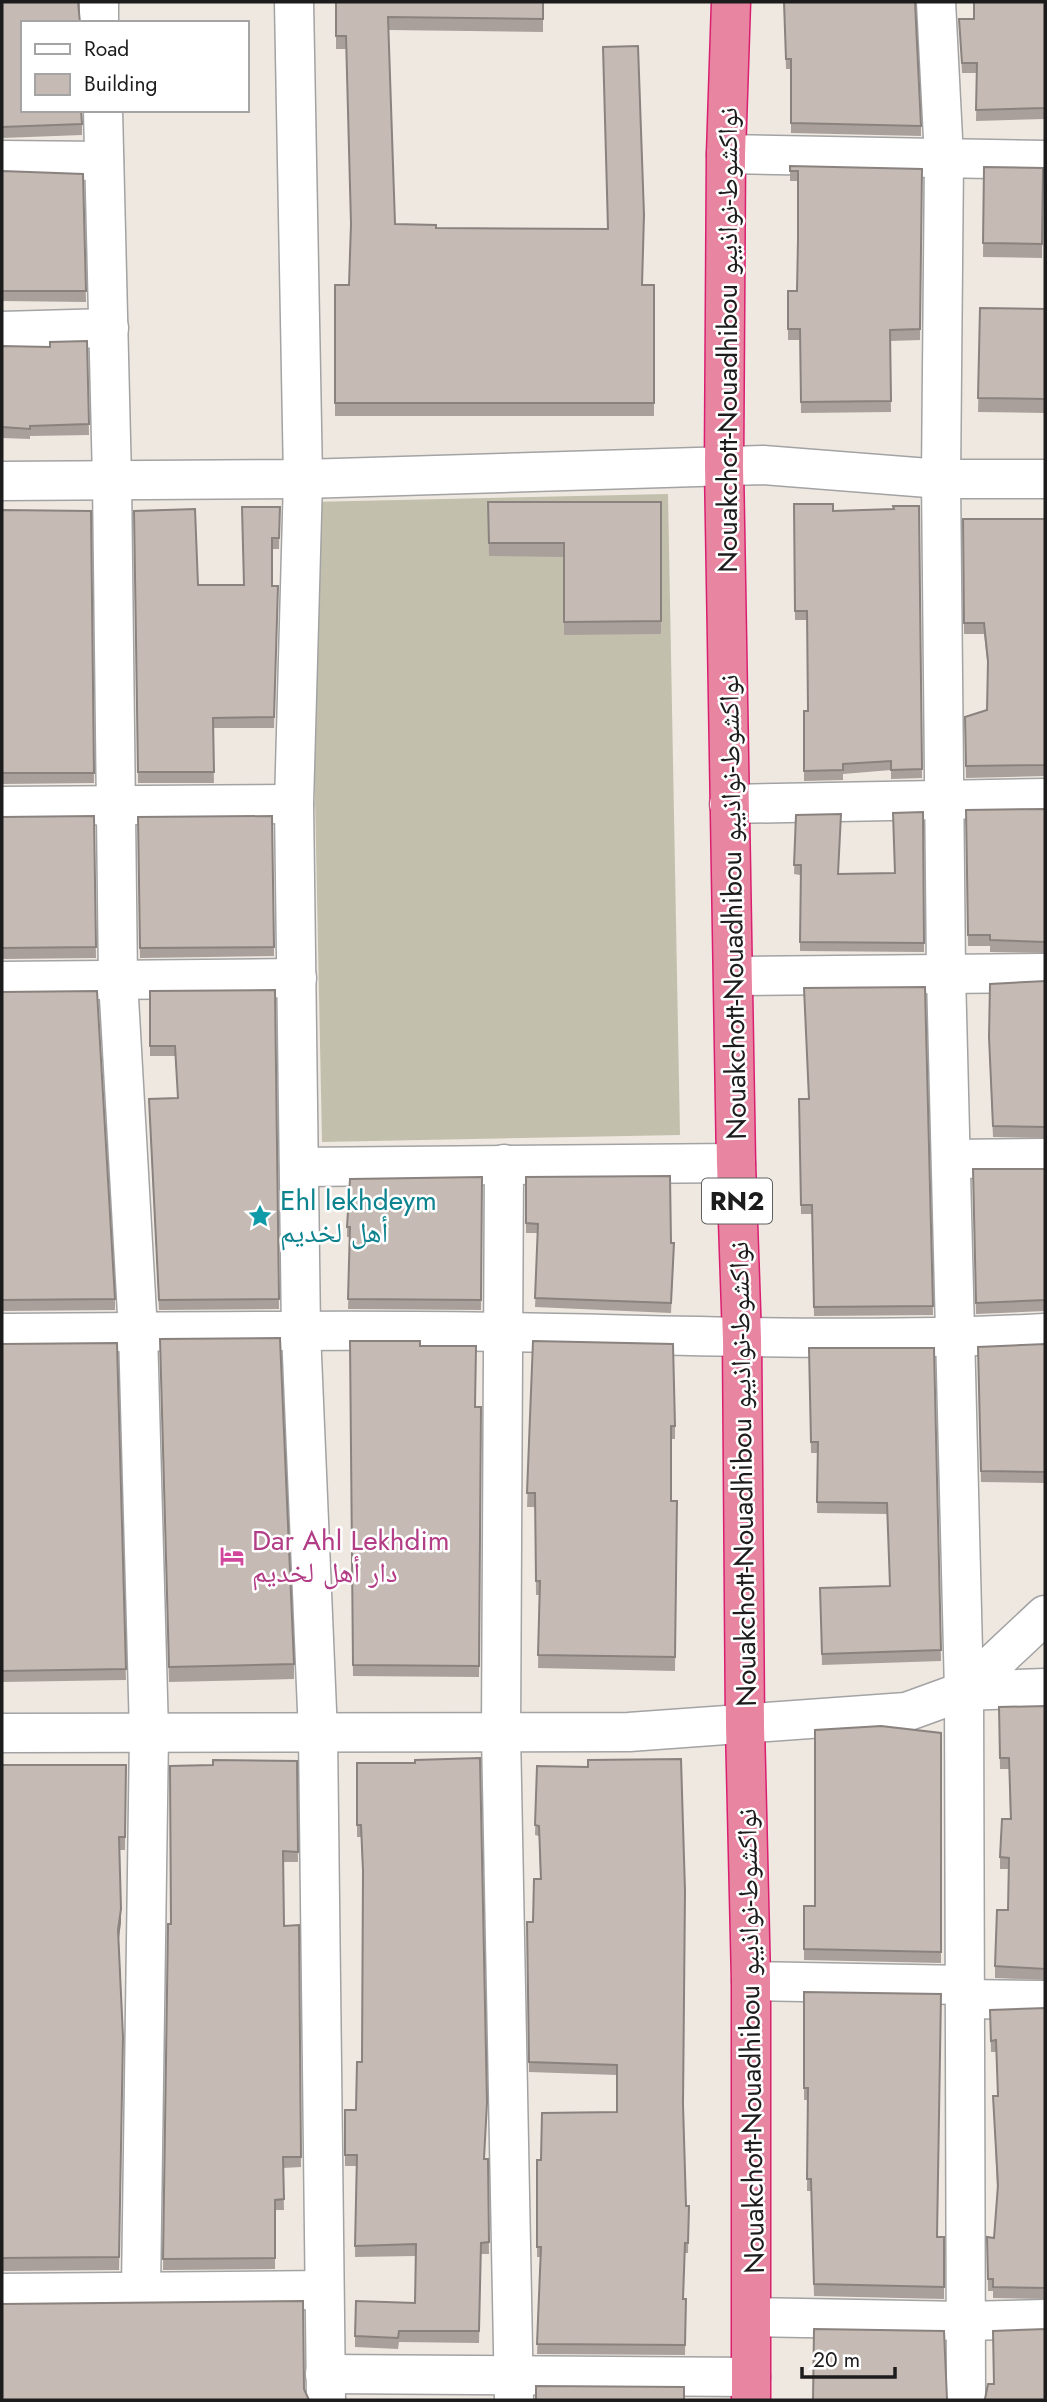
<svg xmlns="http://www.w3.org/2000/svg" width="1047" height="2402" font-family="Jost,'Noto Naskh Arabic',sans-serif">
  <rect width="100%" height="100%" fill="#eee8e1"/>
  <polygon fill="#c2c0ac" points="668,494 680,1135 322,1142 309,502"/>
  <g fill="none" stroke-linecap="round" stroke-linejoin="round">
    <g stroke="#a3a3a3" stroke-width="41">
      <g id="minor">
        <polyline points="99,2 99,23"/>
        <polyline points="294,2 303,479 294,804 301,1332 318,1734 326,2400"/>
        <polyline points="936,2 944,158 941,479 946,973 964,1691 966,2400"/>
        <polyline points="103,110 112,480 118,980 138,1332 149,1733 141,2289"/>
        <polyline points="726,154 1045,160"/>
        <polyline points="2,160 104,161"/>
        <polyline points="2,331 109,328"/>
        <polyline points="2,481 303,479 763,465 941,479 1045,479"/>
        <polyline points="729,804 1045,798"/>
        <polyline points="2,806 294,804"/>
        <polyline points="735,976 1045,973"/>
        <polyline points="2,981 297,978"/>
        <polyline points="952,1159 1045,1158"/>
        <polyline points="504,1164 501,1733 514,2400"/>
        <polyline points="299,1167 736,1163"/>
        <path d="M 2,1333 C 169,1332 337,1329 505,1332 C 685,1335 865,1343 1045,1333"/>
        <polyline points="964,1691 1045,1615"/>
        <polyline points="2,1733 629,1732 906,1712 964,1691 1045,1688"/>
        <polyline points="751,1981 965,1985"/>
        <polyline points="965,1999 1045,2000"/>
        <polyline points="2,2293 324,2290"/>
        <polyline points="752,2317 964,2321 1045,2319"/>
        <polyline points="325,2374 751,2377"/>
      </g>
    </g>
    <g stroke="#db1f70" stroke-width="41">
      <polyline id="highway" points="731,2 726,154 724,466 736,1163 742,1339 745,1726 751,1981 751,2400"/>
    </g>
    <use href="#minor" stroke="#fff" stroke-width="38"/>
    <use href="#highway" stroke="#e885a1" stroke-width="38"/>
  </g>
  <g fill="#a9a09b">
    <polygon points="2,2 82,124 82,135 2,138"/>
    <polygon points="336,2 543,2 543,32 388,30 395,224 436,228 642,285 654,285 654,416 335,416 335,285 349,285 351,229 346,49 336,49"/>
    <polygon points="784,2 921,126 921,136 791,133 791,69 786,69"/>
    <polygon points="1045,2 1045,119 976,121 977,73 962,73 959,19 974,19"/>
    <polygon points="790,166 922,169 920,340 890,341 891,412 801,413 800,340 788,340 788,291 797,291 798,240 798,181 790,181"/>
    <polygon points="984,167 1043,168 1042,258 983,257"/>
    <polygon points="2,171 83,174 86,302 2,301"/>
    <polygon points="980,308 1045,309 1045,413 978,412"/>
    <polygon points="87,341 89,435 30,436 30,439 2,438 2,346 50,347"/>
    <polygon points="488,502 661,502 661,634 564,635 564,557 489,556"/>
    <polygon points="794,504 833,511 894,509 919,506 922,778 891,779 891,770 843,774 843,780 804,781 804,711 808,711 807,620 795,620"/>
    <polygon points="280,507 279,549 272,549 272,586 278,586 274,728 213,728 214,783 138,783 134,511 198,585 244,585"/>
    <polygon points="2,510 91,511 94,783 2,784"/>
    <polygon points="963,519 1045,519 1045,776 966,778 965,717 987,710 988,670 984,634 964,634"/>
    <polygon points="1045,809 1045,953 990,952 990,946 968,946 966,810"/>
    <polygon points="923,812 924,952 800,951 800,875 794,874 796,815 839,874 894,873"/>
    <polygon points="94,816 96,958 2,959 2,817"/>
    <polygon points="272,816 274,956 140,958 138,817"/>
    <polygon points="1045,981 1045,1138 993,1137 989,1048 990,984"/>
    <polygon points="925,987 933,1315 814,1316 812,1214 801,1214 799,1099 809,1099"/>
    <polygon points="275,990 279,1309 159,1310 149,1110 178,1099 175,1056 150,1056 150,991"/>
    <polygon points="2,992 115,1299 115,1310 2,1311"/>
    <polygon points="973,1169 1045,1169 1045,1311 976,1314"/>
    <polygon points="482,1177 481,1310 348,1309 350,1237 347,1237 347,1227"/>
    <polygon points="526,1177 671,1243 674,1253 671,1313 535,1307 538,1233 526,1233"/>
    <polygon points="350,1341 420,1346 475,1407 481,1407 479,1677 353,1676"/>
    <polygon points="533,1341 675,1426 675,1439 671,1439 671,1501 677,1501 675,1671 538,1668 539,1595 536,1595 535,1507 527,1507"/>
    <polygon points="117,1343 126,1680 2,1682 2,1344"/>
    <polygon points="1045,1344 1045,1483 981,1482 978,1347"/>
    <polygon points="809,1348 934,1348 941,1661 822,1665 820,1588 890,1586 887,1514 817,1513 818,1453 811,1453"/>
    <polygon points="160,1354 294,1664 294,1679 169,1682"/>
    <polygon points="1045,1706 1045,1980 995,1978 995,1966 1008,1910 1009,1869 1000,1869 1000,1857 1010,1819 1009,1769 1000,1769 999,1707"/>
    <polygon points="941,1733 941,1963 804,1960 804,1906 815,1906"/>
    <polygon points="297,1761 298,1862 283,1862 284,1926 299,1925 301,2167 283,2168 284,2210 275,2210 275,2269 163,2270 168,1924 171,1924"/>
    <polygon points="357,1763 485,2159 488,2159 489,2254 481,2254 479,2343 399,2342 398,2349 355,2347 355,2336 415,2303 416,2256 355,2257 356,2166 345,2166 345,2110 356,2110 362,2062 363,1881 361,1837 357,1837"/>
    <polygon points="2,1765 126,1765 125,1850 120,1850 121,1922 119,1940 123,2037 119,2270 2,2271"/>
    <polygon points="537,1766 683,2107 686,2206 689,2206 688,2253 685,2253 683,2299 686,2299 685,2355 537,2354 541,2257 537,2257 537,2160 541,2160 617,2112 617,2075 529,2072 527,1922 533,1922 540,1879 539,1836 535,1835"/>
    <polygon points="804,1992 937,2237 944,2237 944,2299 814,2296 811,2191 807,2191 808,2100 804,2100"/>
    <polygon points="1045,2008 1045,2299 993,2298 993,2291 988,2291 987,2237 994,2238 997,2190 993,2096 998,2096 996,2052 991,2052 990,2010"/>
  </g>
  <polygon fill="#8a827e" points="121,1909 121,1922 118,1943 118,1930"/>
  <g fill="#c5bab4" stroke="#8a827e" stroke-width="2">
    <polygon points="2,2 78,2 80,23 23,23 23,110 81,110 82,124 2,127"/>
    <polygon points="336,2 543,2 543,19 388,17 395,224 436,225 436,228 608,229 603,47 638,46 644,215 642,285 654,285 654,403 335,403 335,285 349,285 351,224 346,36 336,36"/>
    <polygon points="784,2 915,2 921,126 791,123 791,59 786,59"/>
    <polygon points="974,2 1045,2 1045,108 976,110 977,63 962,63 959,19 974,19"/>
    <polygon points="790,166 922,169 920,329 890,330 891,401 801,402 800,329 788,329 788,291 797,291 798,240 798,171 790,171"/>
    <polygon points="984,167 1043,168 1042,244 983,243"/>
    <polygon points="2,171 83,174 86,291 2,291"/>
    <polygon points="980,308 1045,309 1045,399 978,398"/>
    <polygon points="87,341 89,424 30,426 30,429 2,427 2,346 50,347 50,342"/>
    <polygon points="488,502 661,502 661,621 564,622 564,543 489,543"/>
    <polygon points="794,504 833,504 833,511 894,509 893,506 919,506 922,769 891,770 891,761 843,764 843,770 804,771 804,711 808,711 807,611 795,611"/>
    <polygon points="242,507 280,507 279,538 272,538 272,586 278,586 274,717 213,718 214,772 138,772 134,511 195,509 198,585 244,585"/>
    <polygon points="2,510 91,511 94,773 2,773"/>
    <polygon points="963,519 1045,519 1045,765 966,766 965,717 987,710 988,661 984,623 964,623"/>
    <polygon points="1045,809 1045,942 990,940 990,935 968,935 966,810"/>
    <polygon points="923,812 924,943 800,942 801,865 794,865 796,815 841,814 838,874 895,873 893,813"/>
    <polygon points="94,816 96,947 2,948 2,817"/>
    <polygon points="272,816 274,947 140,948 138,817"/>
    <polygon points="1045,981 1045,1127 993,1126 989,1037 990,984"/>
    <polygon points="925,987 933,1306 814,1307 812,1205 801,1205 799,1099 809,1099 804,988"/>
    <polygon points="275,990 279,1299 159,1300 149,1099 178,1098 175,1046 150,1046 150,991"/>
    <polygon points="97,991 115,1299 2,1300 2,992"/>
    <polygon points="973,1169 1045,1169 1045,1300 976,1303"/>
    <polygon points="670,1176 671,1243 674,1243 671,1303 535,1298 538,1224 526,1223 526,1177"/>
    <polygon points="482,1177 481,1300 348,1299 350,1227 347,1227 350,1179"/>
    <polygon points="280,1338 294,1664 169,1667 160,1339"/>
    <polygon points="350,1341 420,1341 420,1346 476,1346 475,1407 481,1407 479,1666 353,1665"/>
    <polygon points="533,1341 673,1344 675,1426 671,1426 671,1501 677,1501 675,1657 538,1655 540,1581 536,1581 535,1493 527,1493"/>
    <polygon points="117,1343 126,1669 2,1671 2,1344"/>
    <polygon points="1045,1344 1045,1472 981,1471 978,1347"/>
    <polygon points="809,1348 934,1348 941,1650 822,1654 820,1588 890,1586 887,1503 817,1502 818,1442 811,1442"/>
    <polygon points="1045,1706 1045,1969 995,1966 997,1910 1008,1910 1009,1858 1000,1857 1002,1819 1011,1819 1009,1758 1000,1758 999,1707"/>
    <polygon points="881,1726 941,1733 941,1952 804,1949 804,1906 815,1906 815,1730"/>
    <polygon points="480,1758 487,2102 484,2159 488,2159 489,2242 481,2243 479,2331 399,2331 398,2338 355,2336 356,2301 415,2303 416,2244 355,2246 357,2155 345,2155 345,2110 356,2110 357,2062 362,2062 363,1871 361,1825 357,1825 357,1763 415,1763 415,1760"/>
    <polygon points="681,1759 685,1891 683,2104 686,2206 689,2206 688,2243 685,2243 683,2299 686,2299 685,2345 537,2344 541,2247 537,2247 537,2160 541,2160 542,2113 617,2112 617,2065 529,2062 527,1922 533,1922 534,1879 541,1879 539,1826 535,1825 537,1766 588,1767 588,1760"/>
    <polygon points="213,1760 297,1761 298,1852 283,1851 284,1926 299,1925 301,2157 283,2157 284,2199 275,2200 275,2258 163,2259 168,1924 171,1924 170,1766 213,1765"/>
    <polygon points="2,1765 126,1765 125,1837 119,1837 121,1909 118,1930 123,2037 119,2257 2,2258"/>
    <polygon points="804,1992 941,1994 937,2237 944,2237 944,2287 814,2284 811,2179 807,2179 808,2088 804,2088"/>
    <polygon points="1045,2008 1045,2288 993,2287 993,2279 988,2279 987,2237 994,2238 998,2185 993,2096 998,2096 996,2040 991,2041 990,2010"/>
    <polygon points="303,2301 304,2389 309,2400 2,2400 2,2304"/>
    <polygon points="814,2329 944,2331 947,2399 948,2400 813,2400"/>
    <polygon points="1045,2329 1045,2400 984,2400 985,2399 988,2384 994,2384 993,2331"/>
    <polygon points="536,2386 684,2387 684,2400 536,2400"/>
  </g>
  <defs>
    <g id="sight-bare" transform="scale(1.89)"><path d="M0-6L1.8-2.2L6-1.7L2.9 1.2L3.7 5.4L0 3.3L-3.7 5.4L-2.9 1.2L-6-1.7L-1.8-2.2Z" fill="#0f9aa8" stroke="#fff" stroke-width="2.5" paint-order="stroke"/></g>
    <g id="hotel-bare" transform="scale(1.89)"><path d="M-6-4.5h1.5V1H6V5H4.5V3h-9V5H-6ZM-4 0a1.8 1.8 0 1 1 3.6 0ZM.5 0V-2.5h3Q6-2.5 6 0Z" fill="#d1479c" stroke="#fff" stroke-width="2.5" paint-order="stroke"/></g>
  </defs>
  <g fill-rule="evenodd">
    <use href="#sight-bare" x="260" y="1216"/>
    <use href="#hotel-bare" x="232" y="1556"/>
  </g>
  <g text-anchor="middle" stroke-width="5" stroke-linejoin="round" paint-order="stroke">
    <rect fill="#fff" stroke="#606060" stroke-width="2" x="702" y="1178.5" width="70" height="45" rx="5"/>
    <g font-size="26" font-weight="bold" fill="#1c1c1c">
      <text x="737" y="1210">RN2</text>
    </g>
    <g font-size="28" fill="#1c1c1c" stroke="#fff">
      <text transform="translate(727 340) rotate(-90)" y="10">Nouakchott-Nouadhibou نواكشوط-نواذيبو</text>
      <text transform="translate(732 907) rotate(-91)" y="10">Nouakchott-Nouadhibou نواكشوط-نواذيبو</text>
      <text transform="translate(742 1474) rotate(-91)" y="10">Nouakchott-Nouadhibou نواكشوط-نواذيبو</text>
      <text transform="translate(750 2041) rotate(-91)" y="10">Nouakchott-Nouadhibou نواكشوط-نواذيبو</text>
    </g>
    <g font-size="28" fill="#0d838f" stroke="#fff" text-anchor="start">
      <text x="280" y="1210">Ehl lekhdeym<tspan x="280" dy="32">أهل لخديم</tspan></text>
    </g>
    <g font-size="28" fill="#b23c85" stroke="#fff" text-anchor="start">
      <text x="252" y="1550">Dar Ahl Lekhdim<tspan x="252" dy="32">دار أهل لخديم</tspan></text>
    </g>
  </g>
  <rect width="1047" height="2402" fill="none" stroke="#1c1c1c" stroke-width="7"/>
  <rect x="21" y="21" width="228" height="91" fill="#ffffff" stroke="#a4a4a4" stroke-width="2"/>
  <rect x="35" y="44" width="35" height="10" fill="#ffffff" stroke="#a4a4a4" stroke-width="2"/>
  <text x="84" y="56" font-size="21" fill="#1c1c1c">Road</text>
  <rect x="35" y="74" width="35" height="21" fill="#c5bab4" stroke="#a4a4a4" stroke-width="2"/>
  <text x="84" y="91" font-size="21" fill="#1c1c1c">Building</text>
  <path d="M802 2367v10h93v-10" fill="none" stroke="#1c1c1c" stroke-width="3.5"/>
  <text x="813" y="2367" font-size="21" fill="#1c1c1c" stroke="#ffffff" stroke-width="5" paint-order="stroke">20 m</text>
</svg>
